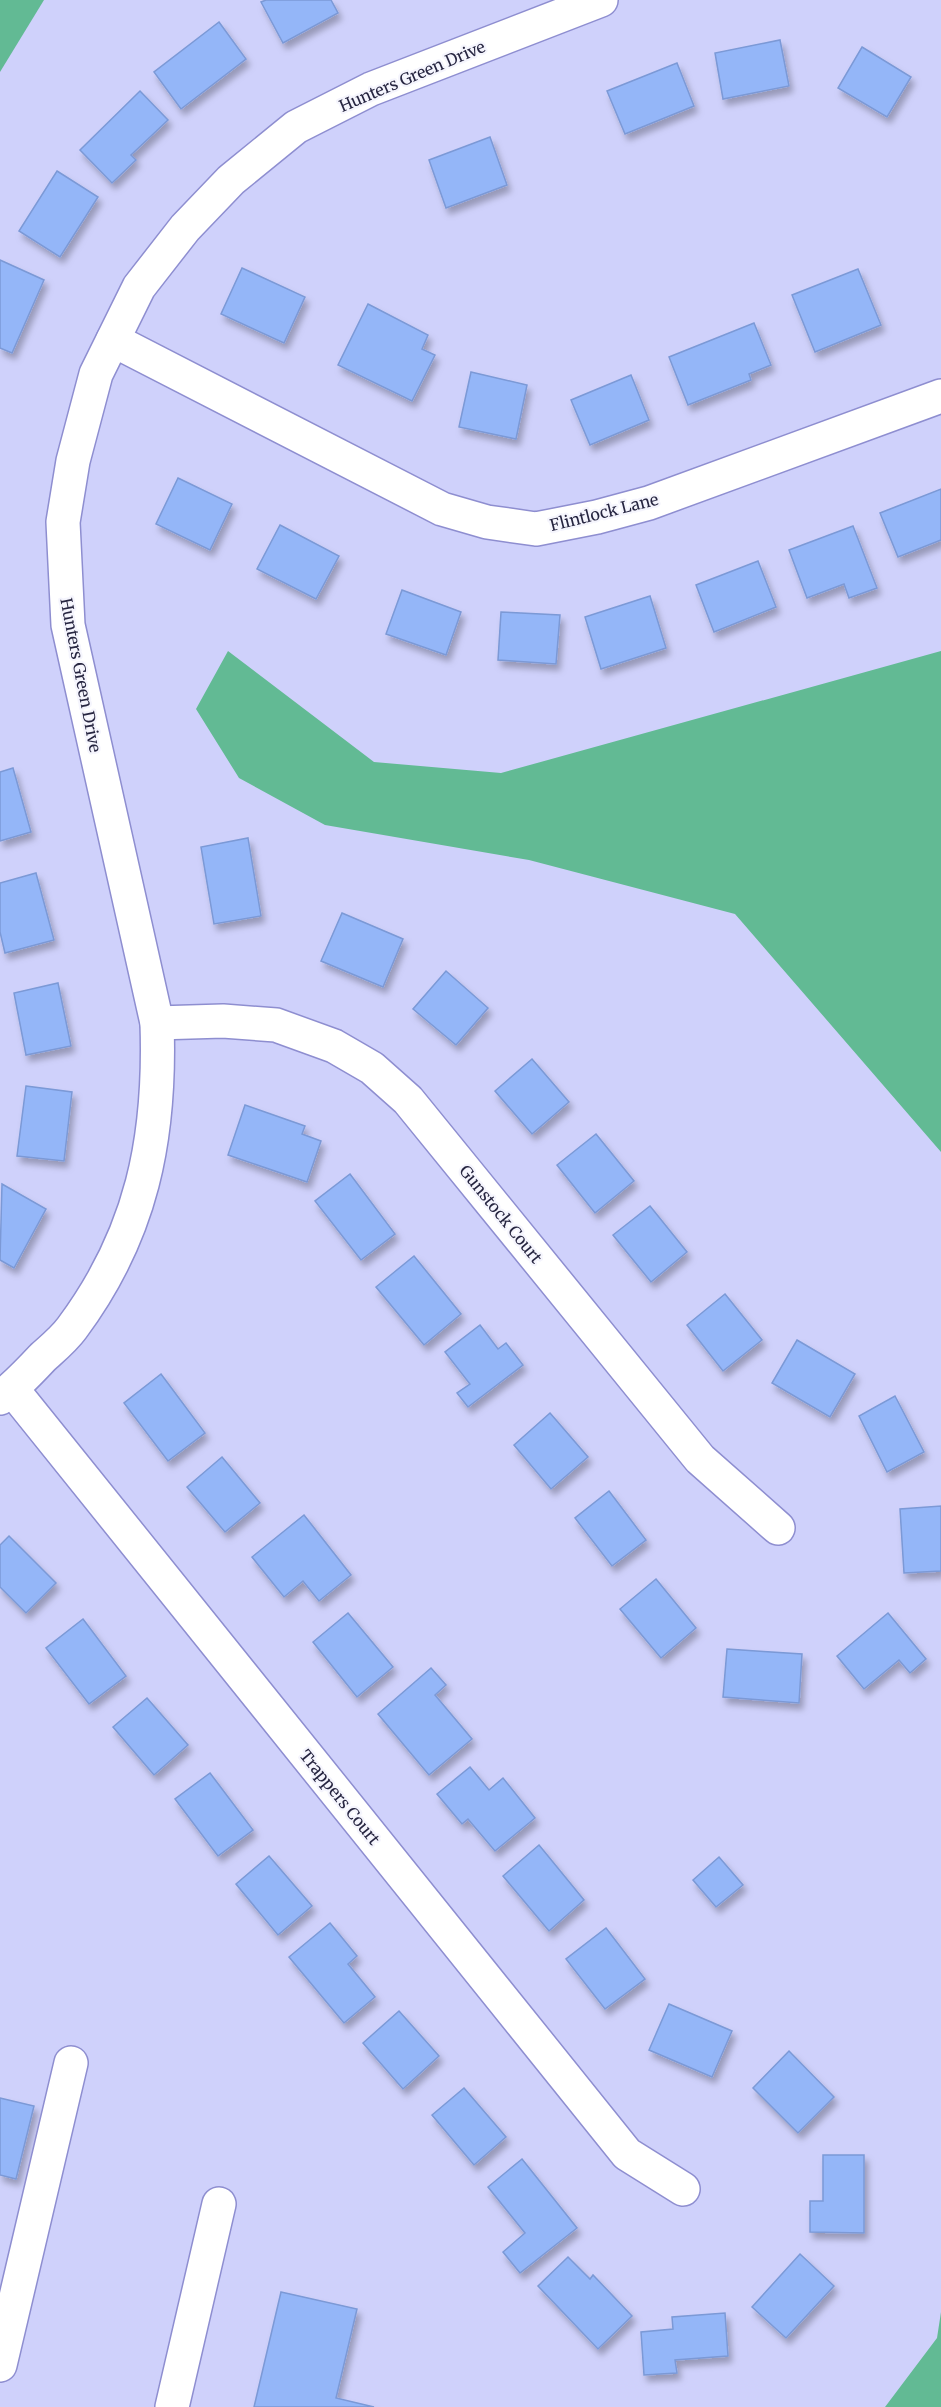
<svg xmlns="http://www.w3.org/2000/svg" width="941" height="2407" font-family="Merriweather,serif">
  <defs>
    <filter id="shadow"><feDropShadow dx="3.5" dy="6" stdDeviation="3" flood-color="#0004"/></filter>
  </defs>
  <rect width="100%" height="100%" fill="#cfd1fb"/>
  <g fill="#62ba94">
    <polygon points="0,0 44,0 0,72"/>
    <polygon points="228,651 374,762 501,773 941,651 941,1152 735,914 529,860 325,825 239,778 196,709"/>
    <polygon points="941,2312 941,2407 885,2407 937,2338"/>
  </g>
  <g fill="#94b6f8" stroke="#7b99d6" stroke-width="1.5" filter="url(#shadow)">
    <polygon points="266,0 331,0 338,13 283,43 261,2"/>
    <polygon points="219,22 246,59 181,109 154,72"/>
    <polygon points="780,40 789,86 723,99 715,53"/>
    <polygon points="862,47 911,77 887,117 838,88"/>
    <polygon points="677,63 694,106 625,134 607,91"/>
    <polygon points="140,91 168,120 131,155 136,160 112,183 80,150"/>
    <polygon points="490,137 507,185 446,208 429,160"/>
    <polygon points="57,171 98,197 60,257 19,231"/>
    <polygon points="0,260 44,280 12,353 0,348"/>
    <polygon points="242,268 305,297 284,343 221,314"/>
    <polygon points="858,269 881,325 815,352 792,295"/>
    <polygon points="368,304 428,335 422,349 435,355 412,401 338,365"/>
    <polygon points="754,323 771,365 749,374 751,380 688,405 669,357"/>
    <polygon points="471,372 527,385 516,439 459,427"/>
    <polygon points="631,375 649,420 590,445 571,400"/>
    <polygon points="178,478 232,504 210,550 156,524"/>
    <polygon points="941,489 941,540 898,557 880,513"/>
    <polygon points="280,525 339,556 316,599 257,569"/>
    <polygon points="853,526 877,588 849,598 844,584 807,598 789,550"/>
    <polygon points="758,561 776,607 714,632 696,585"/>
    <polygon points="402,590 461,612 446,655 386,634"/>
    <polygon points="650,596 666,648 601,669 585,617"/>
    <polygon points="501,612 560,615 556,664 498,660"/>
    <polygon points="13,768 31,832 0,841 0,772"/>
    <polygon points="248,838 261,916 214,924 201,847"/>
    <polygon points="36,873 54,940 5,953 0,932 0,883"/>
    <polygon points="342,913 403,939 383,987 321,961"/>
    <polygon points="446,971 488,1008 456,1045 413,1009"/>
    <polygon points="58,983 71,1046 26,1055 14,993"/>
    <polygon points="532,1059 569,1102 532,1134 495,1091"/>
    <polygon points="26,1086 72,1092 64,1161 17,1156"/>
    <polygon points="245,1105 305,1126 302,1134 321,1141 307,1182 228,1155"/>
    <polygon points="596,1134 634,1181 595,1213 557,1165"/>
    <polygon points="350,1174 395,1234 361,1260 315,1201"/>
    <polygon points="2,1184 46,1209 14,1268 0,1260"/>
    <polygon points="650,1206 687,1252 651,1282 613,1235"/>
    <polygon points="414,1256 461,1314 424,1345 376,1287"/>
    <polygon points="725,1294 762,1340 723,1371 687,1325"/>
    <polygon points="480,1325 498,1349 506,1343 523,1365 468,1407 457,1393 470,1384 445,1352"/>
    <polygon points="797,1340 855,1374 830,1417 772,1383"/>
    <polygon points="161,1374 205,1433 168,1461 124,1403"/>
    <polygon points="895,1396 924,1452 887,1472 859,1416"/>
    <polygon points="550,1413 588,1457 551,1489 514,1445"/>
    <polygon points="222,1457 260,1503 225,1532 187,1487"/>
    <polygon points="609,1491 646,1540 612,1566 575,1518"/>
    <polygon points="941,1506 941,1571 904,1573 900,1509"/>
    <polygon points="304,1515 351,1575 319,1601 303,1581 284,1597 252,1557"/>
    <polygon points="9,1536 56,1583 26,1613 0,1587 0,1545"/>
    <polygon points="656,1579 696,1628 661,1658 620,1609"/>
    <polygon points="348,1613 393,1667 357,1697 313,1642"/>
    <polygon points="888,1613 926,1659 910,1673 899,1660 864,1689 837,1656"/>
    <polygon points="83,1619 126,1676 89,1704 46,1648"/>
    <polygon points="727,1649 802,1654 799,1703 723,1697"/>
    <polygon points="431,1668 446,1685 435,1695 472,1739 429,1775 378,1714"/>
    <polygon points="147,1698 188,1745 154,1775 113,1727"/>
    <polygon points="470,1767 489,1790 503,1778 535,1818 495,1851 468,1819 462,1824 437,1794"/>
    <polygon points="210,1773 253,1830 218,1856 175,1799"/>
    <polygon points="539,1845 584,1900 549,1931 503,1876"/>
    <polygon points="269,1856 312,1906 278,1935 236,1884"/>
    <polygon points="719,1857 743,1885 716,1907 693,1880"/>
    <polygon points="330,1923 357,1956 348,1964 375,1997 344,2023 289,1957"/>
    <polygon points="606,1928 645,1979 605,2009 566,1959"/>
    <polygon points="669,2004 732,2031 712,2077 649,2050"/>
    <polygon points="399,2011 439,2056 403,2089 363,2043"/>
    <polygon points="789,2051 834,2097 798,2133 753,2088"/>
    <polygon points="464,2088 506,2137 474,2165 432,2115"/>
    <polygon points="0,2098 34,2106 16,2179 0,2175"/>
    <polygon points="823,2155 864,2155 864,2233 810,2232 810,2201 823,2201"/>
    <polygon points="522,2159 577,2228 520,2273 503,2252 525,2233 488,2187"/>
    <polygon points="800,2254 834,2286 786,2338 752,2307"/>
    <polygon points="568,2257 590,2279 593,2275 632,2316 598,2349 538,2286"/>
    <polygon points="281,2292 357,2309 336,2398 374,2407 254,2407"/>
    <polygon points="725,2313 728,2356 675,2360 677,2373 644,2375 641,2332 673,2329 672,2317"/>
  </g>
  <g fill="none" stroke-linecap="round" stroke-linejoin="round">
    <g stroke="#8e8ed0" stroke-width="36">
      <g id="minor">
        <polyline points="113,340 442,509 487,522 536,529 597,517 649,503 941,396"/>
        <polyline points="157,1023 223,1021 276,1025 334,1046 372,1068 408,1100 700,1459 778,1528"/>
        <polyline points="12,1389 627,2154 683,2189"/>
        <path d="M 0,1398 C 16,1386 29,1372 43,1357 C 53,1348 64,1339 72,1328 C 142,1234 161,1138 157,1023 L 68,625 L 63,522 L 73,461 L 96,374 L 139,287 L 185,228 L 231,180 L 296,127 L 371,89 L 601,0"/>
        <polyline points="0,2365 71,2063"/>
        <polyline points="172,2407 219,2204"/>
      </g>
    </g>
    <use href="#minor" stroke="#fff" stroke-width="33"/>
  </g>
  <g text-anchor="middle" stroke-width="4.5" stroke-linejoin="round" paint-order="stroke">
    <g font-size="16" fill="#262540" stroke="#f5f5fd">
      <text transform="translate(412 76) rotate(-23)" y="6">Hunters Green Drive</text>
      <text transform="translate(604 512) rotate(-14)" y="6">Flintlock Lane</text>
      <text transform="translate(81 675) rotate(79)" y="6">Hunters Green Drive</text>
      <text transform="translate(501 1214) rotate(51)" y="6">Gunstock Court</text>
      <text transform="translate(340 1797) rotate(51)" y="6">Trappers Court</text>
    </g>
  </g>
</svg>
